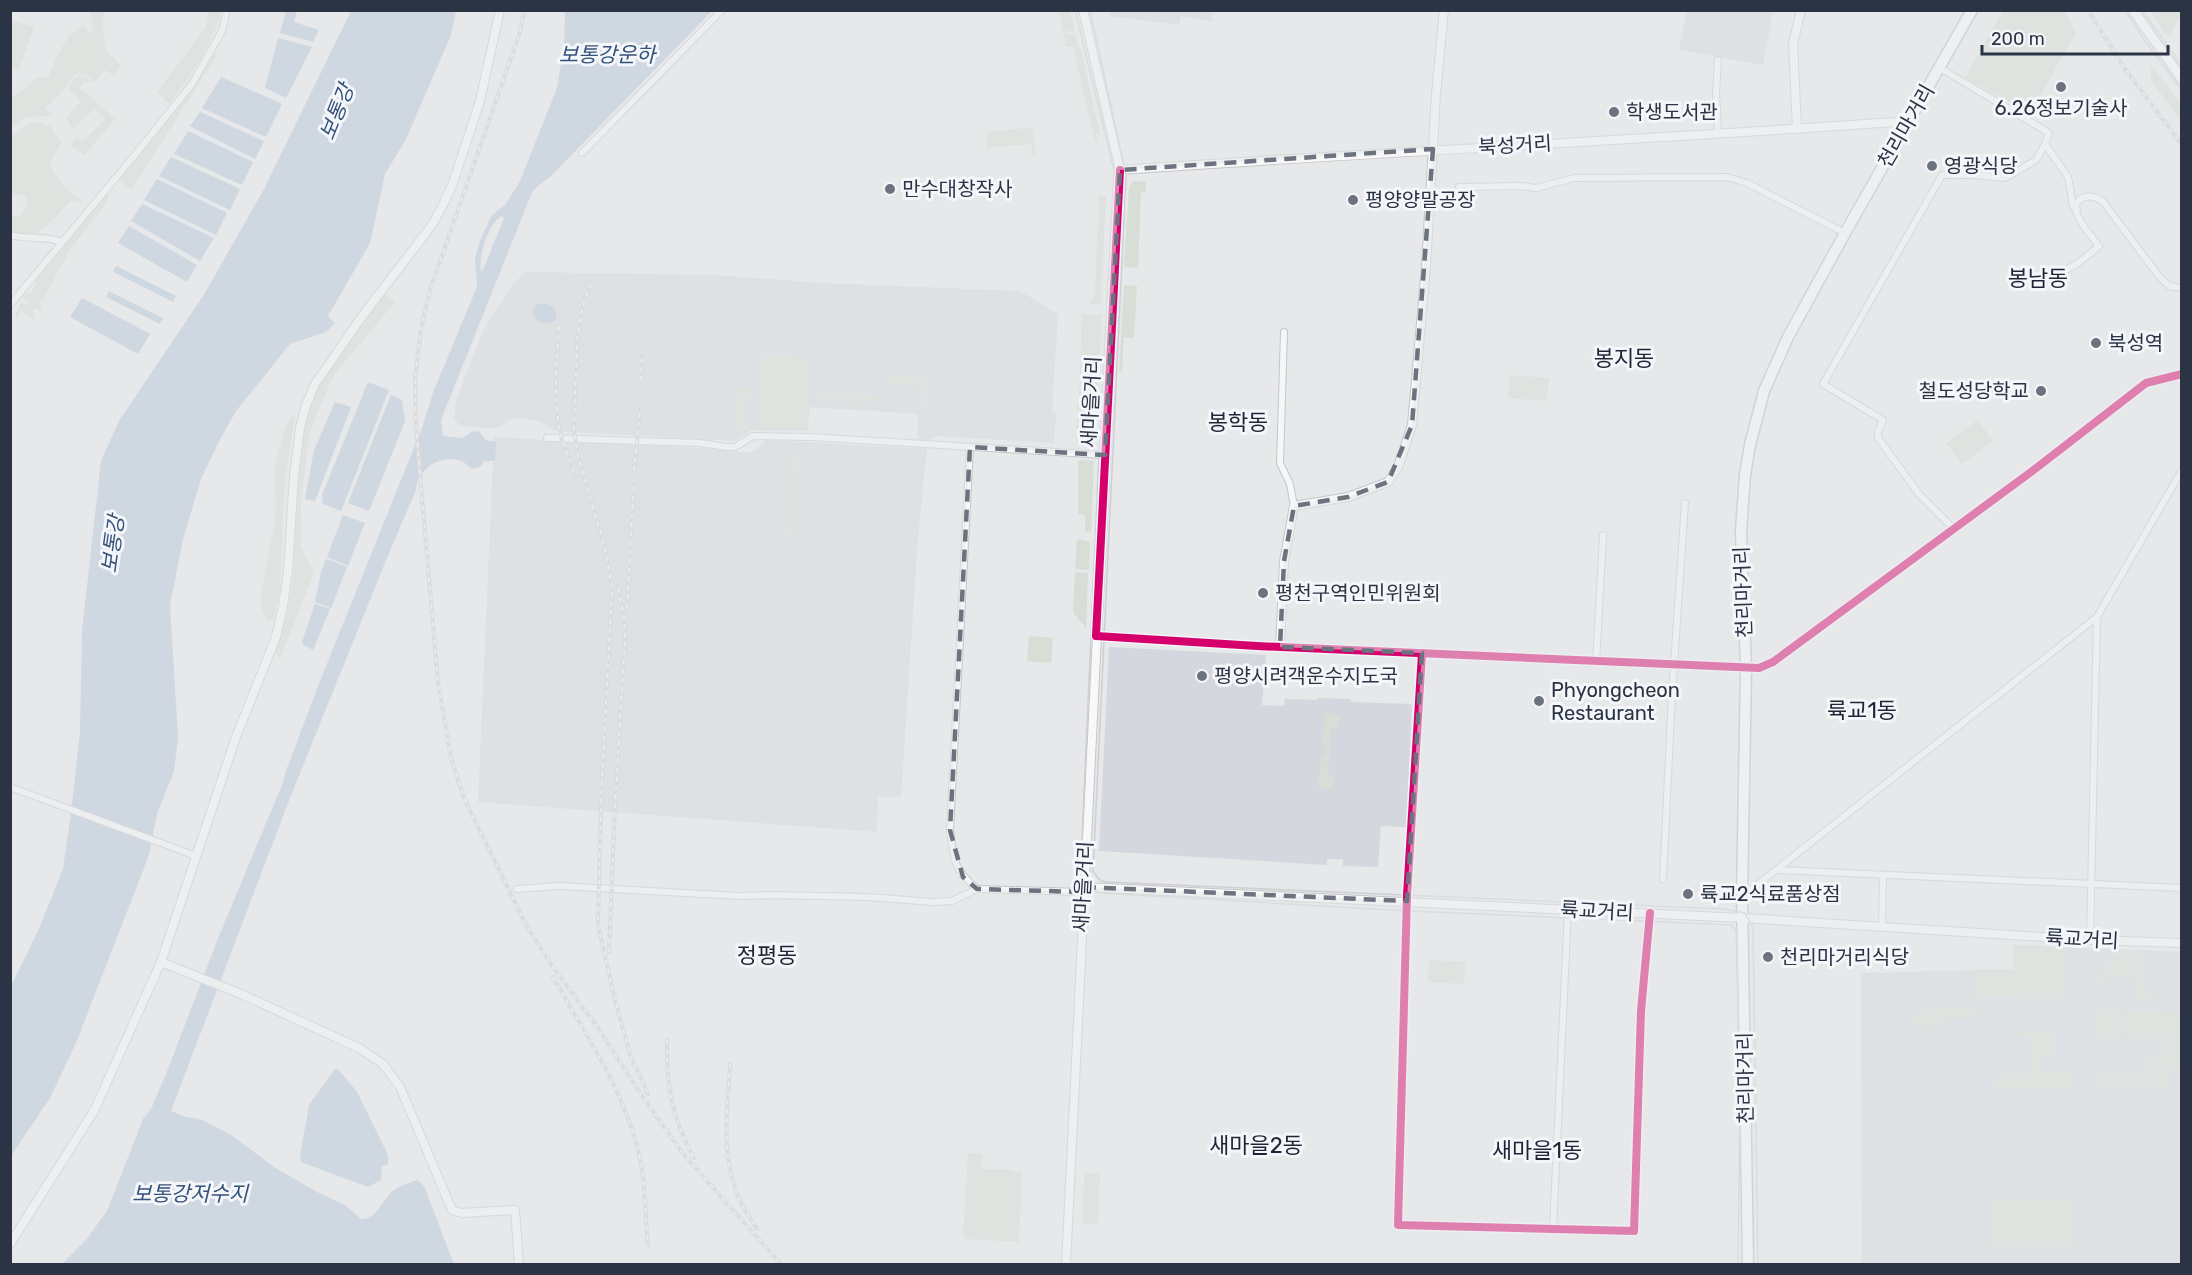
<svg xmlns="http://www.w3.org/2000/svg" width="2192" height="1275" font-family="Rubik,'Noto Sans KR',sans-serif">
  <rect width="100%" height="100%" fill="#e6e8ea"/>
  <g fill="#d4d7dd">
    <polygon points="1109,11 1213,11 1212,22 1181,16 1179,25 1110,16"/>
    <polygon points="1687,11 1773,11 1763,65 1679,50"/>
    <polygon points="526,272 714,275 821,283 1020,291 1058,314 1052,412 1056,413 1054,443 937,436 930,440 918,439 918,414 810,407 807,431 751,430 736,441 555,431 540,421 513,418 503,425 490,429 460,425 454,419 456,400 484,329 513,284"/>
    <polygon points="494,437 717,449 748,453 759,448 766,440 927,449 918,538 901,797 878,797 877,832 478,802"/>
    <polygon points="1109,647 1266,655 1262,705 1284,706 1285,699 1318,700 1318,698 1350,699 1351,702 1412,704 1406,827 1381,826 1378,867 1343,866 1343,859 1327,859 1327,865 1099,851"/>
    <polygon points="2019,945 2181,952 2181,1264 1862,1264 1861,973 2019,969"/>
  </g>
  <g fill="#d6ded6">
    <path d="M 89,11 L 105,11 L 102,24 L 106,50 L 121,66 L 113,75 L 105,70 L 93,83 L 90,76 L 84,74 L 75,75 L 66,87 L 45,108 L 52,116 L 25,117 L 11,129 L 11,97 L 20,92 L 37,78 L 48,77 C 57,60 64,33 84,26 L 91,34 L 93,25 Z"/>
    <path d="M 209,11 L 222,11 C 211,46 192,75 169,104 L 157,92 L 206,27 Z"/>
    <polygon points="1059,11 1070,11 1075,31 1067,31 1066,34 1068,35 1075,33 1078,47 1080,47 1100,134 1096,135 1098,142 1095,142 1073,47 1066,47"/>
    <polygon points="2003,11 2065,11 2076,33 2043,90 2032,114 1965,78"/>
    <path d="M 2151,11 L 2181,11 L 2181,16 C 2175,21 2176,29 2170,34 L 2164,33 Z"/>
    <polygon points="10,20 34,27 19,69 16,71 11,68"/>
    <polygon points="214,53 217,55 214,60 131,190 119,179 176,108"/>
    <polygon points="2150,63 2181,104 2181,121 2151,80"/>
    <polygon points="79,75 91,80 90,83 84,82 79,87 115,119 85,155 71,146 75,138 83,141 106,119 94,109 73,129 66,118 81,101 68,89 72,81"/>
    <path d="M 39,122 L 50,126 L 61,143 L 50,162 C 52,178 72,193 84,203 L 71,201 C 53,218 38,244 11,232 L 10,216 L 21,215 L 28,205 L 25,195 L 11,193 L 11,136 L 31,123 Z"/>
    <polygon points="1030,128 1033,129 1035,156 1033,156 1032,144 987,148 987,133 990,131"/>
    <polygon points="1134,181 1146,182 1146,192 1141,192 1138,268 1124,267 1129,187"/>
    <polygon points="109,191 106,203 71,248 42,301 40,301 38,304 42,306 42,315 38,308 33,310 35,321 21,310 17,319 15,317 21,302 27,305 29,301 22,298 27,293 31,294 38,278"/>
    <polygon points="1099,196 1106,196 1101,304 1089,303 1095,295"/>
    <polygon points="1124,285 1137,286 1134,338 1124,337 1122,372 1119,372"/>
    <path d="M 385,294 L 395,302 L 333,376 L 310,431 L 301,505 L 301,546 L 314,573 L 282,654 L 279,658 L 275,652 C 281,636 286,620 289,604 C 301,545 290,484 304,425 C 315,377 355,331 385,294 Z"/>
    <polygon points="1082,314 1102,315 1097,396 1079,395"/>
    <polygon points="889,327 893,327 891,374 927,376 925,415 920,415 921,387 886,385"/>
    <polygon points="761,354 808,356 806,429 758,428"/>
    <polygon points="1510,375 1549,378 1547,401 1508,398"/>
    <polygon points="736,387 749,389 751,392 751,399 747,400 746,425 749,426 746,430 734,431"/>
    <polygon points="816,392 879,395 878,406 871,406 871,400 860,400 860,405 851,405 851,399 841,399 841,404 831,404 831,398 821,398 820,403 816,403"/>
    <polygon points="1078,399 1097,400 1095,442 1093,444 1076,443"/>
    <polygon points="294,415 295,417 285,481 280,586 274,618 269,621 263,613 260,601 274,525 276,506 274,468 283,435 289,419"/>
    <polygon points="1978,420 1993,441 1962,464 1946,443"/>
    <polygon points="790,452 797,452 795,541 787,540"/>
    <polygon points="1078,460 1094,461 1091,532 1085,531 1085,515 1078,514"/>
    <polygon points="1077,539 1090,542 1089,570 1075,569"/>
    <polygon points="1075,572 1088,573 1086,628 1073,612"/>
    <polygon points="1029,636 1053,638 1051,663 1027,661"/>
    <polygon points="1325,714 1340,715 1338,729 1331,728 1328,774 1334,775 1332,789 1318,788 1321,756 1325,756 1326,747 1322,746"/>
    <polygon points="2013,945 2065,949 2068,953 2067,996 2062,999 1973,997 1974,972 2013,974"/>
    <polygon points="2120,951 2143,952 2144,993 2158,994 2158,1000 2137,1000 2137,979 2107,978 2107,990 2102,989 2099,980 2100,968 2107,967 2109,954"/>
    <polygon points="1429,960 1465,962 1464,984 1428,982"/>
    <polygon points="1980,1006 1980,1018 1942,1019 1941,1025 1927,1026 1922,1030 1918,1030 1912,1025 1912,1021 1909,1020 1909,1014 1919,1012 1923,1007"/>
    <rect x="2095" y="1010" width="26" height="28"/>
    <polygon points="2124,1010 2177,1012 2181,1014 2181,1071 2170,1072 2170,1087 2097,1088 2096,1074 2146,1074 2147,1054 2155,1054 2162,1050 2162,1039 2124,1038"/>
    <polygon points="2010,1030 2053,1031 2053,1056 2043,1056 2043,1072 2074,1072 2074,1088 1995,1088 1995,1074 2029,1074 2029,1036 2010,1036"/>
    <polygon points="968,1153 982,1154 982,1169 1014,1170 1014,1172 1022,1173 1019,1242 966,1239 963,1237"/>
    <polygon points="1087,1173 1096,1173 1100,1176 1098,1222 1095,1224 1085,1224 1083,1221 1084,1175"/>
    <polygon points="2074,1199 2074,1246 1993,1246 1993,1200"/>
  </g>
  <g fill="#b4c4d5" fill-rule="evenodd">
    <polygon points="286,11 297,11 294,22 319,30 313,42 280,33"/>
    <polygon points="351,11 456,11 451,35 406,139 385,174 370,243 328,316 335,323 326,332 290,344 236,411 219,441 201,479 183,539 170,605 178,737 174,771 157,814 149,855 76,1043 50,1098 11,1156 10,988 39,929 63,869 71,814 80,732 82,631 101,461 119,421 205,293 263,191"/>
    <path d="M 565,11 L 712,11 L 552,175 L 533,190 L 441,420 L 443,436 L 463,438 L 471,432 L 478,431 L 482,435 L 485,440 L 496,442 L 495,461 L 484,461 C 482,466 479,469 473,468 C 468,468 466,462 461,461 C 440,453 418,469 416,490 L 384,565 L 288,803 L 171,1111 L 186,1117 L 200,1119 L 231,1135 L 274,1167 L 315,1191 L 345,1205 L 361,1219 C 378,1219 381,1200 394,1190 C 401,1185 409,1183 417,1180 L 424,1186 L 454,1264 L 62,1264 L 86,1240 L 107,1211 L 143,1119 L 152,1107 L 168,1069 L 219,936 L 282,785 L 287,768 L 320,681 L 422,428 L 434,390 L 477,287 L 475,258 L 480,241 L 492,215 L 505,205 L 520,181 L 557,88 L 564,46 ZM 502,216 L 504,218 L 483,270 L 481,271 C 478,256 489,222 502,216 Z"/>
    <polygon points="278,38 312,47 286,98 265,88"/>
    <polygon points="221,77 282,104 266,137 202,108"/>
    <polygon points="200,112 264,141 255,159 190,126"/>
    <polygon points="188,131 253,162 242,185 174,154"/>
    <polygon points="171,157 240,189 230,210 159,176"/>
    <polygon points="157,179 227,213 216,235 144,200"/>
    <polygon points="142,204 214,238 200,261 131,221"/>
    <polygon points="129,226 197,265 187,282 118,243"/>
    <polygon points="116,266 176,296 173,302 113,272"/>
    <polygon points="109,291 163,318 160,324 106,297"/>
    <polygon points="82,298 150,334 138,354 70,317"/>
    <path d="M 537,304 L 547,304 L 554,307 L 557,314 L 555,321 C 546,325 539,324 533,316 L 534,307 Z"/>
    <polygon points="368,382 389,390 341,511 323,504 322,495"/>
    <polygon points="391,395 402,400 405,421 369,511 348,503"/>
    <polygon points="335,402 351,407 315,501 305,499 314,450"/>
    <polygon points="343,515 365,523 348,566 327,557"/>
    <polygon points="326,559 347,567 331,608 315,602 321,572"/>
    <polygon points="315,604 330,609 313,650 303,645 302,642"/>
    <polygon points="335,1069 338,1069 357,1092 388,1155 388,1164 382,1166 381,1180 368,1187 301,1162 300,1156 309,1105"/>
  </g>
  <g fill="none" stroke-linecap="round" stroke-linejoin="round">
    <g stroke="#c4c6c8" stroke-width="8">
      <g id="minor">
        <polyline points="1718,60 1716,94 1718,133"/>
        <polyline points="1940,68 2049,133 2045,144 2068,177 2073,206 2077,210"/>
        <polyline points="582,153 722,10"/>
        <polyline points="1459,187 1521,186 1536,188 1574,178 1727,177 1747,183 1845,233"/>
        <path d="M 10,235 C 27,240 50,235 62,243"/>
        <path d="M 2043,282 L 2077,264 L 2099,246 C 2092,237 2081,225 2077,214 C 2071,195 2094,192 2104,203 L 2158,275 L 2169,286 L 2182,288"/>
        <polyline points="10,305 134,156 192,84 222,31 227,10"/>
        <polyline points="1284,332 1280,463 1290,484 1294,506"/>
        <polyline points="547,438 700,443 727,447"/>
        <polyline points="730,447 735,447 753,436 811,437 1105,455"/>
        <path d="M 970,447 L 950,830 C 954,860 953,869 977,889"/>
        <polyline points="1954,529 1919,494 1878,438 1878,432 1883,420 1823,384 1942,175 1974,175 2005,178 2036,160 2045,144"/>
        <polyline points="1596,662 1603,535"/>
        <polyline points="10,787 196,856"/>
        <polyline points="1778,870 2182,888"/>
        <polyline points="1663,879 1672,694 1685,503"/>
        <polyline points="517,889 559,886 739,896 770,895 868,897 933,902 952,901 977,889 1083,892"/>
        <polyline points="1743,896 2097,617 2182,470"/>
        <polyline points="1882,928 1883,875"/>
        <polyline points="2090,940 2097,617"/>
        <polyline points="1398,1225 1634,1231 1641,1011 1650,913"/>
        <polyline points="1553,1229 1568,910"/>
      </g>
    </g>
    <g stroke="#c4c6c8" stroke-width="10">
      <g id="tertiary">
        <polyline points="1797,129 1793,44 1801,10"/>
        <polyline points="1096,636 1257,646 1759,668 1773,662 2031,472 2146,383 2182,374"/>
        <polyline points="1280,647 1284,561 1294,506 1348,497 1388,482 1398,467 1412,425 1426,266 1436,94 1444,10"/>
        <polyline points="1743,918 2090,940 2182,943"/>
        <polyline points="161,962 241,994 359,1048 383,1064 400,1087 452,1210 462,1213 515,1210 519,1264"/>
        <polyline points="1398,1225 1407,895 1422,653"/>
      </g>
    </g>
    <g stroke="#c4c6c8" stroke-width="10">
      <g id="secondary">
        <path d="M 1120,170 C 1383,152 1646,140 1909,121"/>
        <polyline points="1083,887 1743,918"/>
        <polyline points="10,1244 94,1111 161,962 236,737 276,637 283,606 288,570 294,475 300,428 306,405 315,384 325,370 360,319 432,225 443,205 453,183 480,101 500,10"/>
        <polyline points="1066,1264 1120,170 1083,10"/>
      </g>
    </g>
    <g stroke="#c2c5c8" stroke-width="11">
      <polyline id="primary" points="2133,10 2182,79"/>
    </g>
    <g stroke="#b8bbbf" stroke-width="13">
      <polyline id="trunk" points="1748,1264 1742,897 1746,669 1741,530 1745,475 1750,445 1764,391 1788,337 1845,233 1972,10"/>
    </g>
    <use href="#minor" stroke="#f5f6f7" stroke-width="6"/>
    <use href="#tertiary" stroke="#f5f6f7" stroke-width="8"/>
    <use href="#secondary" stroke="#f8f8f8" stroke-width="8"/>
    <use href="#primary" stroke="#f8f8f8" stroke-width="9"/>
    <use href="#trunk" stroke="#f8f8f8" stroke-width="10"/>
    <g stroke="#cecfd2" stroke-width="1.5">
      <path d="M 1075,10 L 1114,171 L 1099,454 L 1081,862 C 1082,877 1087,886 1100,893 L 1408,911 L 1732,925 L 1736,931 L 1740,1064 L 1738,1264"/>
      <polyline points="1090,10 1126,175 1093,872 1101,881 1106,882 1724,909 1745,913 1753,928 1758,1264"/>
      <polyline points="2125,10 2145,41 2182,90"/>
      <polyline points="2142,10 2182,66"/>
    </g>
    <g stroke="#cecfd2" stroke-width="4">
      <g id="rail">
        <polyline points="525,10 519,35 430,290 421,329 415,379 416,427 438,683 451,758 464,798 525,923 552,966 596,1025 642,1096 684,1155 781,1264"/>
        <polyline points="2088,10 2125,69 2182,145"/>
        <polyline points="591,284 583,305 577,340 574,431 578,456 605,548 612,587 601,801 598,925 615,1000 630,1054 648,1094"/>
        <path d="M 559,326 C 557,357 554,388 558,419 C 560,439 568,457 576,476"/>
        <polyline points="641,381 642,355"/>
        <polyline points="634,471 640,410"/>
        <polyline points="627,608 634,479"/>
        <polyline points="609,952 615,806 625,639 624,617 618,587"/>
        <path d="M 553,977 C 583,1031 621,1085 637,1146 C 646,1178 645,1214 648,1247"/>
        <path d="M 667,1040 C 666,1086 672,1118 694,1158"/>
        <path d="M 730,1064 C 727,1112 720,1161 742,1205 C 747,1214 752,1221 757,1229"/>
      </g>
    </g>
    <use href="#rail" stroke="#f4f6f9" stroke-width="1.5" stroke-dasharray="4.5" stroke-linecap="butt"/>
    <g stroke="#f4f6f9" stroke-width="11">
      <g id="cycleway">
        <polyline points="1120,170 1096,636 1257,646 1759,668 1773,662 2031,472 2146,383 2182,374"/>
        <polyline points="1422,653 1407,895 1398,1225 1634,1231 1641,1011 1650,913"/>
      </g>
    </g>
    <use href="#cycleway" stroke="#d6006c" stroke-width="8"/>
  </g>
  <path d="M0 0H2192V1275H0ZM 1433,149 L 1412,425 L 1388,482 L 1348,497 L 1294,506 L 1284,561 L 1280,647 L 1422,653 L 1407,901 L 1083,887 L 1083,892 L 977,889 L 963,877 L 950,830 L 970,447 L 1105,455 L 1120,170 Z" fill="#e6e8ea" fill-opacity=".55" fill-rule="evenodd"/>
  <path fill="none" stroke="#6c737f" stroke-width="4.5" stroke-dasharray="12 8" stroke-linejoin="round" d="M 1433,149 L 1412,425 L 1388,482 L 1348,497 L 1294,506 L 1284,561 L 1280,647 L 1422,653 L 1407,901 L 1083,887 L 1083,892 L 977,889 L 963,877 L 950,830 L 970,447 L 1105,455 L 1120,170 Z"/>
  <g fill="#6c737f" stroke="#f4f6f9" stroke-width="2">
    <circle cx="2061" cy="87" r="6"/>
    <circle cx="1614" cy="112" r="6"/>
    <circle cx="1932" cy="166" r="6"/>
    <circle cx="890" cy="189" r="6"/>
    <circle cx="1353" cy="200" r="6"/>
    <circle cx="2096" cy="343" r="6"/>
    <circle cx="2041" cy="391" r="6"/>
    <circle cx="1263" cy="593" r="6"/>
    <circle cx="1202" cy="676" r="6"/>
    <circle cx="1539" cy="701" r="6"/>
    <circle cx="1688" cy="894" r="6"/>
    <circle cx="1768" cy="957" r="6"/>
  </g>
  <g text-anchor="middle" stroke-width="6" stroke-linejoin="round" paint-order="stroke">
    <g font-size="20" fill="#2b3445" stroke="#f4f6f9" text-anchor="start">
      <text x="2061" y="115" text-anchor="middle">6.26정보기술사</text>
      <text x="1626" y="119">학생도서관</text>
      <text x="1944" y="173">영광식당</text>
      <text x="902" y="196">만수대창작사</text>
      <text x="1365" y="207">평양양말공장</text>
      <text x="2108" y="350">북성역</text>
      <text x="2029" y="398" text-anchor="end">철도성당학교</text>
      <text x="1275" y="600">평천구역인민위원회</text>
      <text x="1214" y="683">평양시려객운수지도국</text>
      <text x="1551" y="697">Phyongcheon<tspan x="1551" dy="23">Restaurant</tspan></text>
      <text x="1700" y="901">륙교2식료품상점</text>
      <text x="1780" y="964">천리마거리식당</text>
    </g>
    <g font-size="20" fill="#2b3445" stroke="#f4f6f9">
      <text transform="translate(1906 126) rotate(-60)" y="7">천리마거리</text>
      <text transform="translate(1515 145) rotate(-3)" y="7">북성거리</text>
      <text transform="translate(1091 402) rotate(-87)" y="7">새마을거리</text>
      <text transform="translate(1743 592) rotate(-92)" y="7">천리마거리</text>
      <text transform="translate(1083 887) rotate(-87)" y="7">새마을거리</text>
      <text transform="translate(1597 911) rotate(3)" y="7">륙교거리</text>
      <text transform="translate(2082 939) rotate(3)" y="7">륙교거리</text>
      <text transform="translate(1745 1078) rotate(-91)" y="7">천리마거리</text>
    </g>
    <g font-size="21" font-style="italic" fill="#34527a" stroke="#f4f6f9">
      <text x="607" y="62">보통강운하</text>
      <text transform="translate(337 112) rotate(-68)" y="7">보통강</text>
      <text transform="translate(113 544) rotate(-82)" y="7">보통강</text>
      <text x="190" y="1201">보통강저수지</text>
    </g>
    <g font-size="22" fill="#1d2536" stroke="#f4f6f9">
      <text x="2038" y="286">봉남동</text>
      <text x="1624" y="366">봉지동</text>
      <text x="1238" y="430">봉학동</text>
      <text x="1862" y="718">륙교1동</text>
      <text x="767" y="963">정평동</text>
      <text x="1256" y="1153">새마을2동</text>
      <text x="1537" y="1158">새마을1동</text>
    </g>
  </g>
  <rect width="2192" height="1275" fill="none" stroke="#2b3445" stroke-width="24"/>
  <path d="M1982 45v9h186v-9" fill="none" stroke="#2b3445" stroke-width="3"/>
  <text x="1991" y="45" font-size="18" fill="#2b3445" stroke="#f4f6f9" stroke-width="4.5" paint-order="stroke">200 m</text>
</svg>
